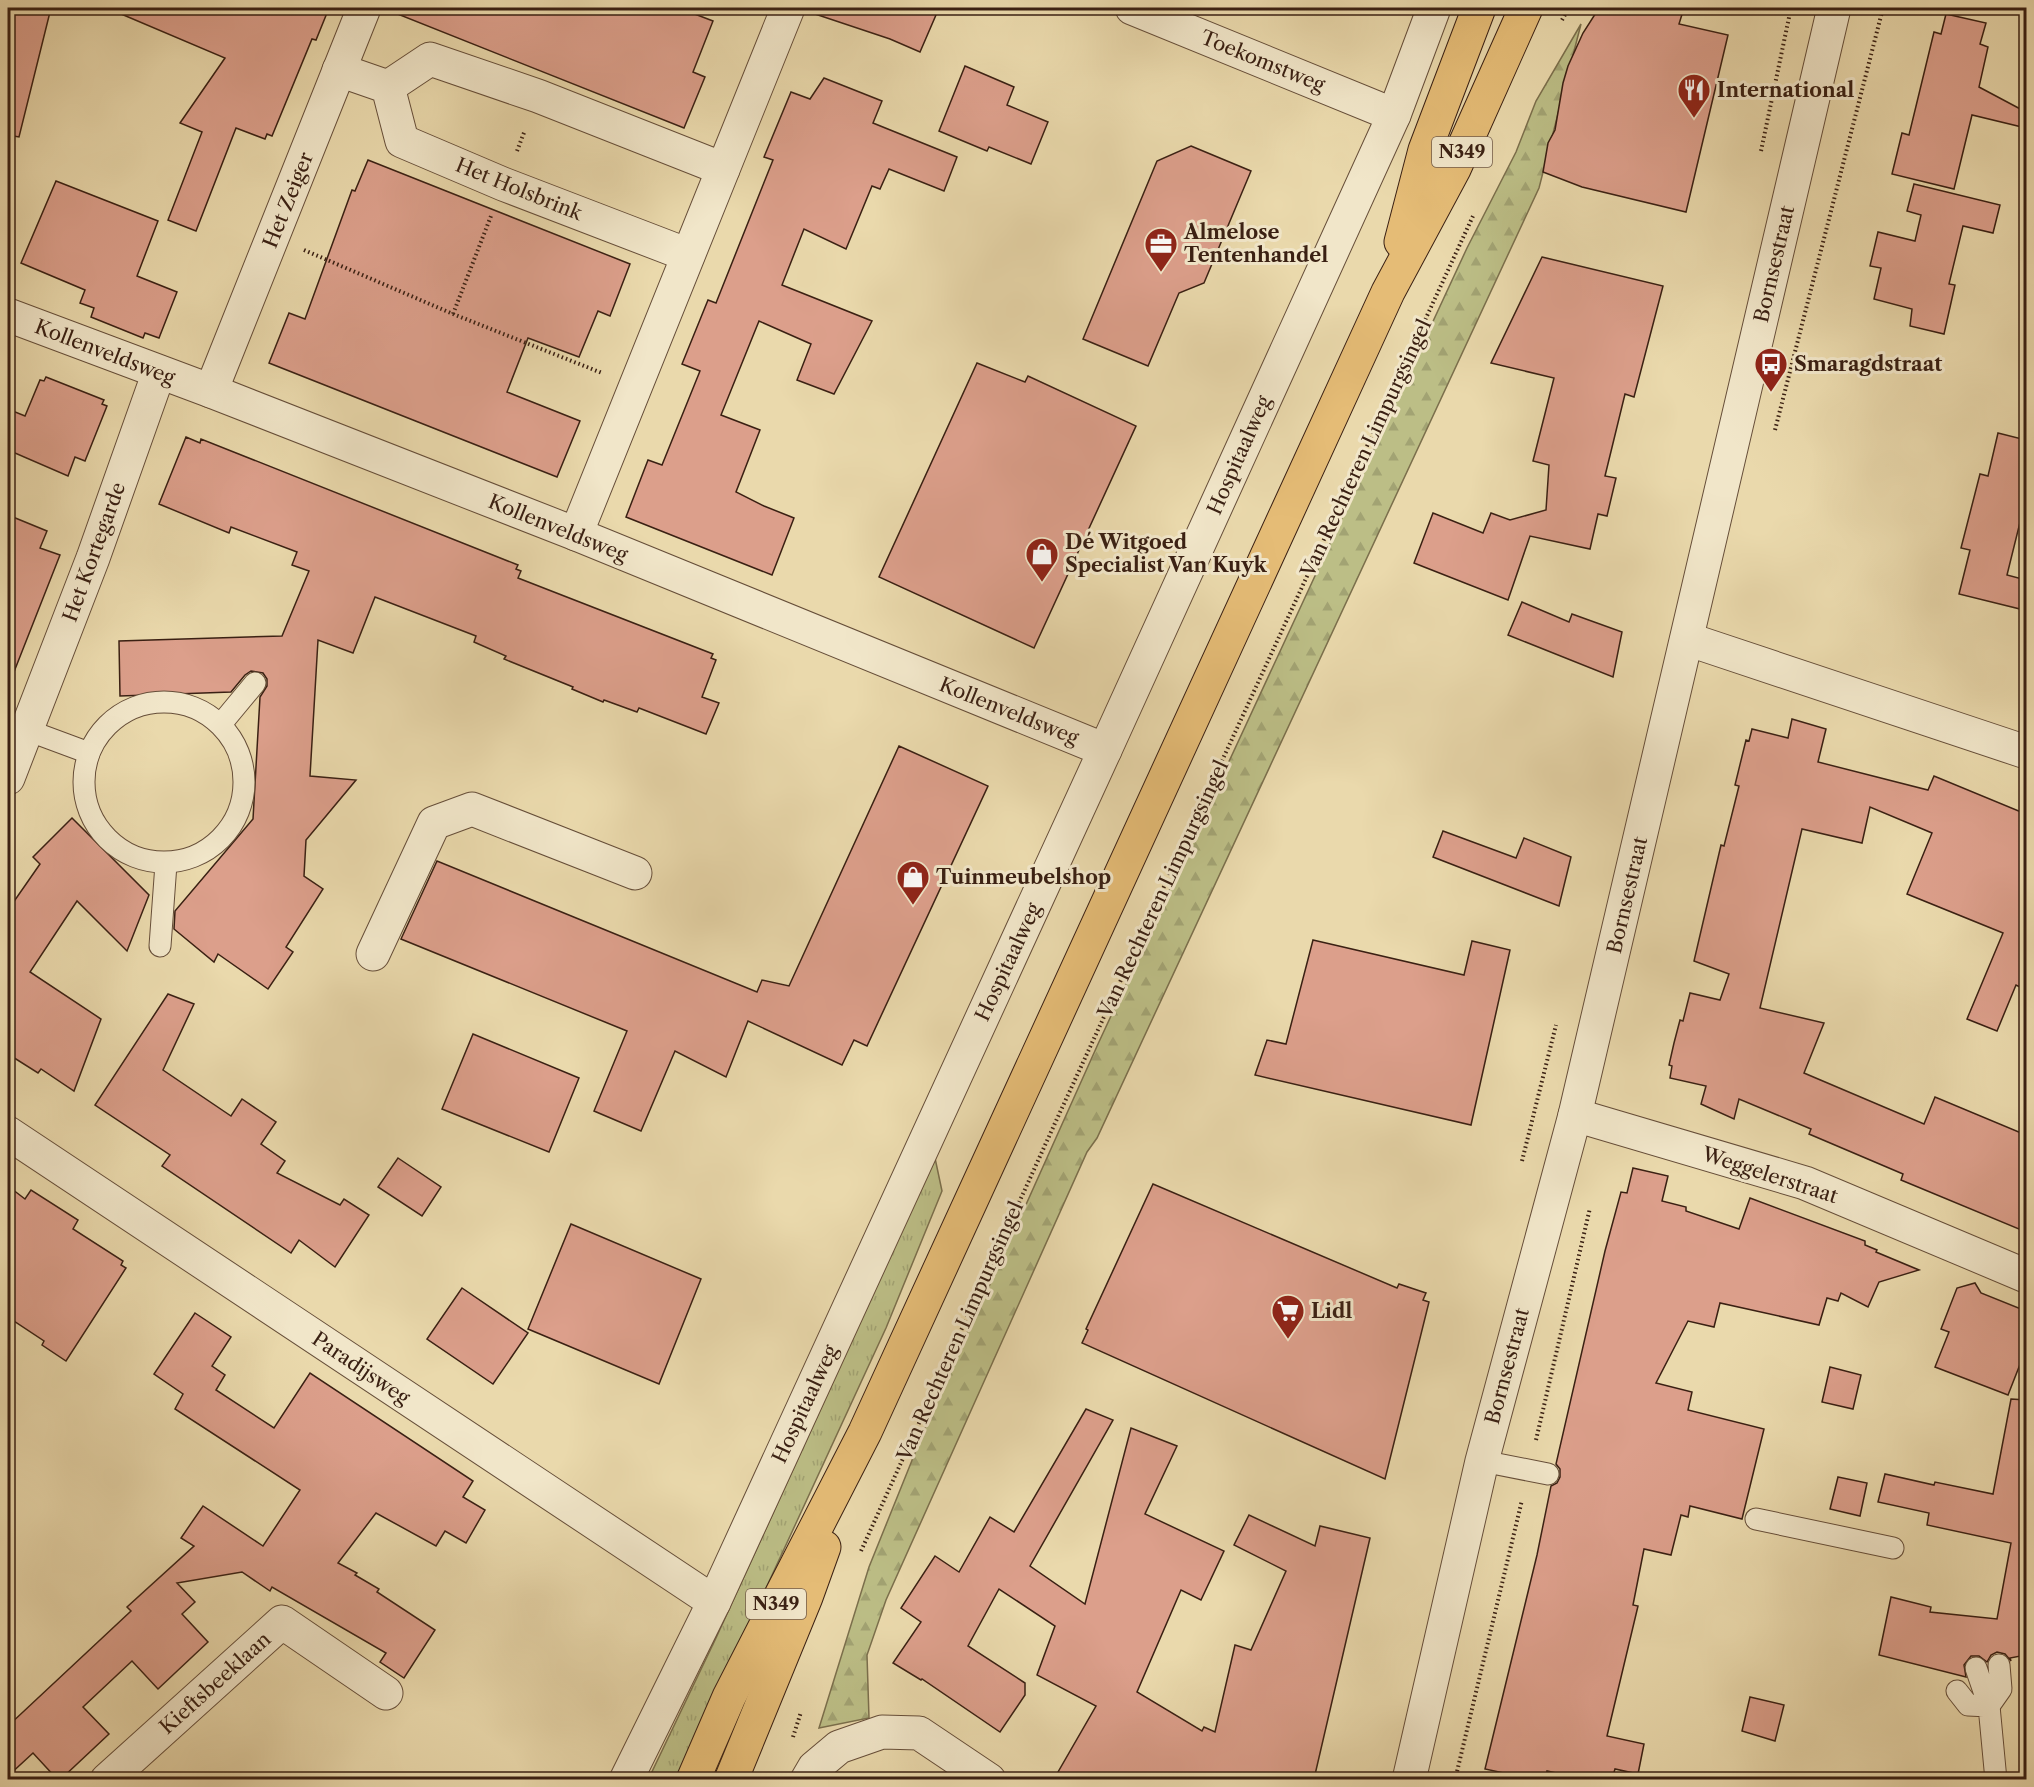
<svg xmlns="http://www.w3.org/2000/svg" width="2034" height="1787" font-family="'Libre Caslon Text',serif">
  <defs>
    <pattern id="grass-tufts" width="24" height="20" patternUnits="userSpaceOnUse" patternTransform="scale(1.5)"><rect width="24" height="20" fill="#bcbe86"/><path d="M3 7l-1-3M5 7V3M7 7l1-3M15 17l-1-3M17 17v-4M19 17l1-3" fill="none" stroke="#a2a373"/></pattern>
    <pattern id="forest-firs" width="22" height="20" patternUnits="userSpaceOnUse" patternTransform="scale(1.5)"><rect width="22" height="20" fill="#bcbe86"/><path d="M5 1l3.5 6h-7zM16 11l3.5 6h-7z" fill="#a2a373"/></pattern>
  </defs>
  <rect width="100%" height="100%" fill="#ead9ac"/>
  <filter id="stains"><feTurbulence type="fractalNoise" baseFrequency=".00333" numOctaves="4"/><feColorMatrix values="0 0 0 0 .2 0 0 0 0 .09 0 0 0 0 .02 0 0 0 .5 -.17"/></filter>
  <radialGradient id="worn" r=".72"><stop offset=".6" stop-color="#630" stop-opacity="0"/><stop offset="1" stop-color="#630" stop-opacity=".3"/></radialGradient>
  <polygon fill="url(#grass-tufts)" stroke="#7b6f4c" stroke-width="1.5" points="935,1158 942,1191 886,1328 678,1779 648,1780 716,1638"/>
  <polygon fill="url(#forest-firs)" stroke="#7b6f4c" stroke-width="1.5" points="1581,24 1539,188 1097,1138 1087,1152 886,1600 867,1655 869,1718 819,1728 869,1567 944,1381 994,1276 1098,1044 1467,248 1516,152 1536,101"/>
  <g fill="#dc9f8b" stroke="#3a2013" stroke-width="1.5">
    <polygon points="8,8 51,8 19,137 8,135"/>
    <polygon points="107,8 329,8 316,40 312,39 272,136 267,134 265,139 236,128 196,231 168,220 202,132 180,123 225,58"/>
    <polygon points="385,8 679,8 713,21 693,72 705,77 684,128 385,9"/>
    <polygon points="813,8 939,8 920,52 890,39 812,13"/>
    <polygon points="1599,8 1684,8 1679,24 1728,35 1686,212 1582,187 1543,172 1548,143 1555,130 1563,83 1568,66 1583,33"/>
    <polygon points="1946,14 1986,23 1980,44 1988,47 1979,87 2026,112 2026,128 1972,115 1954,189 1892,174 1902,133 1909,135 1934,32 1941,34"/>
    <polygon points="965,66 1014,87 1007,105 1048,122 1031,164 989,147 987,151 939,131"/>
    <polygon points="824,78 882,101 873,123 957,157 944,191 889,169 880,189 872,186 846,249 804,229 782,285 872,321 834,394 797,380 811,344 759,321 721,415 760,430 736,492 764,506 794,518 772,575 626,517 648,460 662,465 700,371 682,364 708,300 716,303 773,160 764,157 791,92 810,99"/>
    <polygon points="1191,146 1251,171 1204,283 1179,293 1148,366 1083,339 1157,161"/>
    <polygon points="368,160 630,264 610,316 598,311 579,357 528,338 507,392 580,421 557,477 269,363 289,313 305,319 352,190 355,191"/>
    <polygon points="56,181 158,221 137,276 177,292 159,338 145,333 143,338 91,317 94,308 80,303 85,290 21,263"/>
    <polygon points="1914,184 2000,205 1993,233 1963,226 1949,284 1955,285 1944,334 1910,326 1912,309 1874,299 1881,268 1870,266 1878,232 1915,241 1921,215 1907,211"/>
    <polygon points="1542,257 1663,286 1634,397 1625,394 1605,476 1616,478 1607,516 1598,514 1590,549 1530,536 1508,600 1414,563 1433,513 1483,533 1491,513 1510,520 1546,510 1549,465 1533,461 1554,378 1491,363"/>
    <polygon points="977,363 1025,382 1028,376 1136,426 1034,648 879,577"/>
    <polygon points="46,377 104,400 102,404 107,406 85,461 75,457 68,476 8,450 8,409 25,416 40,380 44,381"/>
    <polygon points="1998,433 2026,440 2026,498 2007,575 2026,580 2020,609 1959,594 1970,550 1961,548 1980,474 1988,476"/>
    <polygon points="186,437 200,443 201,439 518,565 516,569 521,571 518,578 713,654 711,658 716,660 702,697 719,703 706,734 639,708 637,712 604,700 603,702 572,689 573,687 504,659 506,656 474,642 476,636 375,597 353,653 318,640 310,776 356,780 306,840 304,876 323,889 286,947 293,952 268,989 218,954 214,962 174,929 175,911 253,819 260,697 267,686 267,679 263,673 251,671 245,675 231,692 120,696 119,641 282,636 309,571 292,565 297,552 231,527 229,533 159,504"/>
    <polygon points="8,515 47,531 40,548 60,555 10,682 8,682"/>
    <polygon points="1522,602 1569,622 1572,614 1622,632 1613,677 1508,635"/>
    <polygon points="1792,719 1826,729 1818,762 1928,790 1934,776 2026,814 2026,990 2016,985 1997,1031 1967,1019 2003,933 1907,894 1932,833 1870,807 1862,843 1802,829 1760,1008 1824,1023 1804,1073 1924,1124 1935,1097 2026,1135 2026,1232 1901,1180 1903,1174 1809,1134 1811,1129 1739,1099 1734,1119 1701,1104 1706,1086 1670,1078 1672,1066 1669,1065 1674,1043 1680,1020 1683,1021 1690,993 1720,1000 1729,974 1694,961 1721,845 1724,846 1739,786 1735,785 1746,740 1749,741 1752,729 1788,738"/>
    <polygon points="899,746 988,786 867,1046 854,1040 842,1065 748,1021 726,1077 675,1051 641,1131 594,1111 627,1031 401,939 437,861 757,992 762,980 789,986"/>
    <polygon points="72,818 149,895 127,951 77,901 30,972 101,1019 74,1091 41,1069 38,1073 8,1054 8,910 40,864 33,857"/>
    <polygon points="1443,831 1516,858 1524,838 1571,857 1559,906 1433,857"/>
    <polygon points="1313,940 1464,975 1472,941 1510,950 1471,1125 1255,1075 1267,1040 1286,1044"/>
    <polygon points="168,994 194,1004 163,1070 231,1116 242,1099 276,1122 261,1144 285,1161 277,1173 340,1205 344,1199 369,1215 335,1267 299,1240 291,1253 162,1166 170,1155 95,1105"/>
    <polygon points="473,1034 579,1078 549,1152 442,1109"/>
    <polygon points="398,1158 441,1187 422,1216 378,1187"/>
    <polygon points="1633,1168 1668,1176 1662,1201 1686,1207 1686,1211 1739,1229 1750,1198 1865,1241 1865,1245 1877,1250 1876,1252 1919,1270 1879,1282 1868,1307 1841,1293 1838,1301 1827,1298 1819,1325 1720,1303 1714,1327 1688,1321 1656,1383 1692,1392 1688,1410 1764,1429 1742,1519 1690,1506 1688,1517 1681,1515 1671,1555 1644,1549 1633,1605 1638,1606 1607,1736 1644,1744 1638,1774 1615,1769 1612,1779 1582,1779 1547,1771 1545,1779 1532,1779 1485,1769 1537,1555 1551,1486 1557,1483 1560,1477 1560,1469 1556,1464 1605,1251 1621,1192 1627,1193"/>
    <polygon points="1153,1184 1397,1288 1399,1284 1426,1293 1423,1300 1429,1302 1385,1479 1082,1343 1088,1330 1086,1329"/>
    <polygon points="8,1186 25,1199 31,1190 78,1220 73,1229 123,1261 121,1265 126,1268 66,1361 42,1345 44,1341 8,1317"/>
    <polygon points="571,1224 701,1279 659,1384 528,1329"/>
    <polygon points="1975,1283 1981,1293 2026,1311 2026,1349 2008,1395 1935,1367 1949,1332 1941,1329 1957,1288"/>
    <polygon points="462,1288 528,1333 493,1384 427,1339"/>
    <polygon points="195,1313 231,1337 212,1366 225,1375 216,1390 274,1428 310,1373 473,1481 463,1497 485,1510 466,1543 445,1531 436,1546 376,1513 338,1563 357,1573 355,1575 379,1589 377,1592 435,1630 404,1678 380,1662 386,1653 272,1587 270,1591 242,1572 177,1583 195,1602 182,1614 208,1642 158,1689 132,1661 83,1707 109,1734 61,1779 57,1779 33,1753 8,1776 8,1726 131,1611 127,1607 194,1546 181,1538 203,1506 263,1546 300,1490 175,1409 183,1394 154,1374"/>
    <polygon points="1830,1367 1861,1375 1853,1409 1822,1402"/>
    <polygon points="2011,1399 2026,1400 2026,1655 2010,1658 2011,1661 2005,1654 1997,1652 1991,1655 1987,1662 1979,1656 1971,1656 1964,1665 1966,1677 1879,1655 1891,1597 1931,1607 1930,1612 1997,1619 2011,1543 1927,1525 1929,1513 1878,1502 1885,1474 1934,1485 1935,1482 1993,1494"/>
    <polygon points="1086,1409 1113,1420 1030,1566 1085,1604 1131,1428 1177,1446 1145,1514 1224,1551 1201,1600 1181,1590 1137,1692 1202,1731 1204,1727 1215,1732 1235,1645 1251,1650 1286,1571 1234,1545 1249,1515 1315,1546 1320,1526 1370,1538 1314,1779 1054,1779 1096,1706 1037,1675 1055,1626 999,1589 968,1646 1025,1683 1025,1695 1000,1732 922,1679 921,1680 893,1663 921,1622 901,1608 935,1556 959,1572 990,1517 1014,1532"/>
    <polygon points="1838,1477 1867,1483 1860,1516 1830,1509"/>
    <polygon points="1750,1697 1784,1705 1775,1741 1742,1731"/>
  </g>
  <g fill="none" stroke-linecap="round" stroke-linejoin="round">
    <g stroke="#664e39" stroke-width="23">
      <g id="lane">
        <circle cx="164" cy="782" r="80"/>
        <polyline points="221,724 255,683"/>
        <polyline points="27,730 89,753"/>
        <polyline points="160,946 166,864"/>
        <polyline points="1482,1461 1548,1474"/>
        <polyline points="1756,1519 1893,1548"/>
        <polyline points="1976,1668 1989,1706 2001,1689 1999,1665"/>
        <polyline points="1957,1691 1968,1705 1989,1706 1996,1780"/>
      </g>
    </g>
    <g stroke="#664e39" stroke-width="35">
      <g id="street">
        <polyline points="1132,8 1394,115"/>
        <polyline points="339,70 388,87 402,141 503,184 688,255"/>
        <polyline points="388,87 430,59 538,96 723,169"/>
        <polyline points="8,315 211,391 576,534 1105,750"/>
        <polyline points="211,391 364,8"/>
        <polyline points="576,534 788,8"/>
        <polyline points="1687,639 2026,752"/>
        <polyline points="8,778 93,558 159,372"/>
        <polyline points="373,954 434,823 472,809 635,873"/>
        <polyline points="1575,1115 1805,1183 2026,1276"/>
        <polyline points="8,1133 714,1602"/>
        <polyline points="107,1780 282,1622 386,1693"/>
        <polyline points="626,1780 714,1602 1105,750 1394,115 1434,8"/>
        <polyline points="807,1780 814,1768 839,1747 882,1732 919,1733 989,1780"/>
        <polyline points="1409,1780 1482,1461 1575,1115 1834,8"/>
      </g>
    </g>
    <g stroke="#3a2013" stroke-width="35">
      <g id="primary">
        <polyline points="1401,242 1425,150 1479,8"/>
        <polyline points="693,1780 729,1697 865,1432 1388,292 1454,169 1526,8"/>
        <polyline points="731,1780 806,1597 824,1547"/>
      </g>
    </g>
    <g stroke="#3a2013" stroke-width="4" stroke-dasharray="1.5 3" stroke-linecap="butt">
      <polyline points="1562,20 1569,8"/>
      <polyline points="517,151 525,130"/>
      <polyline points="1761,151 1791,8"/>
      <polyline points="304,250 453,314 602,373"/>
      <polyline points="453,314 491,216"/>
      <polyline points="1775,430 1883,8"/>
      <polyline points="1522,1161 1556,1025"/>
      <polyline points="1536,1440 1590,1208"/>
      <polyline points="861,1551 1056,1121 1473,216"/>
      <polyline points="793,1737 801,1712"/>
      <polyline points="1455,1780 1522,1500"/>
    </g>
    <use href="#lane" stroke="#f1e6c9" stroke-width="21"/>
    <use href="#street" stroke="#f1e6c9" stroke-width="33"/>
    <use href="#primary" stroke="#e5bc76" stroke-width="33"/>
  </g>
  <defs>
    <g id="restaurant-pin" transform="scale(1.725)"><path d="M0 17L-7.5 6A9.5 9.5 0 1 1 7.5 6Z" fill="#8f2418" stroke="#f1e6c9"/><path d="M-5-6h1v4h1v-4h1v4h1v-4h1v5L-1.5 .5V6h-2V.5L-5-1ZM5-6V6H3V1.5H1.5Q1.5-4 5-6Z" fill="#fff"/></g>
    <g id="office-pin" transform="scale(1.725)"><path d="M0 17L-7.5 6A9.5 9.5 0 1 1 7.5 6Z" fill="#8f2418" stroke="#f1e6c9"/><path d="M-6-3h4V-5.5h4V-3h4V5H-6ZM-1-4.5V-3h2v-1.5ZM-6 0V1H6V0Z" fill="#fff"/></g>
    <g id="bus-pin" transform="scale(1.725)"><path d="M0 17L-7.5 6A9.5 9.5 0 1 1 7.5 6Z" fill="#8f2418" stroke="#f1e6c9"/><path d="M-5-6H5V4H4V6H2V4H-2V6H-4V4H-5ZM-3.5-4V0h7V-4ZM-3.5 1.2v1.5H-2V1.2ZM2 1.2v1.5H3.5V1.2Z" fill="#fff"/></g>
    <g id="shop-pin" transform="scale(1.725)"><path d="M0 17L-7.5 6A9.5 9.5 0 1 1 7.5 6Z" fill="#8f2418" stroke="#f1e6c9"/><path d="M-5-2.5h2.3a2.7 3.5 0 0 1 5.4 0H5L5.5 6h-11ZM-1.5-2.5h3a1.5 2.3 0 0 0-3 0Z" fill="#fff"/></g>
    <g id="supermarket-pin" transform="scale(1.725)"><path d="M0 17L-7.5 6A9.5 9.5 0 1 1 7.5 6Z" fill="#8f2418" stroke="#f1e6c9"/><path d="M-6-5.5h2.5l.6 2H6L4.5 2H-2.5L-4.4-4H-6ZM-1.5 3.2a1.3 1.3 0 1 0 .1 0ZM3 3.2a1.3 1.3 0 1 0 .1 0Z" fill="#fff"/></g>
  </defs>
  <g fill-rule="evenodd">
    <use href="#restaurant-pin" x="1694" y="90"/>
    <use href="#office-pin" x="1161" y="244"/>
    <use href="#bus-pin" x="1771" y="364"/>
    <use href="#shop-pin" x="1042" y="554"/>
    <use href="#shop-pin" x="913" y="877"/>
    <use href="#supermarket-pin" x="1288" y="1311"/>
  </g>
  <g text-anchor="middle" stroke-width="6" stroke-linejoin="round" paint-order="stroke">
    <g fill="#f1e6c9" stroke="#715b4a" stroke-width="1.5">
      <rect x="1432" y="137" width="60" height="30" rx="4.5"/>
      <rect x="746" y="1589" width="60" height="30" rx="4.5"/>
    </g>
    <g font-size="18" font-weight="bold" fill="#3a2013">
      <text x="1462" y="158">N349</text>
      <text x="776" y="1610">N349</text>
    </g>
    <g font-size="20" fill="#3a2013" stroke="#f1e6c9">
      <text transform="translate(1263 61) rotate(22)" y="7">Toekomstweg</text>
      <text transform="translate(519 189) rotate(22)" y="7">Het Holsbrink</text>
      <text transform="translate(288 200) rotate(-68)" y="7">Het Zeiger</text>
      <text transform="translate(1774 264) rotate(-77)" y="7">Bornsestraat</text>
      <text transform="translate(105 352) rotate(21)" y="7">Kollenveldsweg</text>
      <text transform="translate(1366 448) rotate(-65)" y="7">Van Rechteren Limpurgsingel</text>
      <text transform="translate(1239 455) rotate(-66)" y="7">Hospitaalweg</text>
      <text transform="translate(558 528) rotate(22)" y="7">Kollenveldsweg</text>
      <text transform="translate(94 552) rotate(-70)" y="7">Het Kortegarde</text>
      <text transform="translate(1009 711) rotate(22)" y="7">Kollenveldsweg</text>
      <text transform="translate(1163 889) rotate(-65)" y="7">Van Rechteren Limpurgsingel</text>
      <text transform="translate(1627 895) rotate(-77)" y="7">Bornsestraat</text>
      <text transform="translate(1008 962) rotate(-65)" y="7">Hospitaalweg</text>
      <text transform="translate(1770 1175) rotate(18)" y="7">Weggelerstraat</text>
      <text transform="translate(960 1331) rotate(-66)" y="7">Van Rechteren Limpurgsingel</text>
      <text transform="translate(1507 1366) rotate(-75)" y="7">Bornsestraat</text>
      <text transform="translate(361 1368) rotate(34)" y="7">Paradijsweg</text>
      <text transform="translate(805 1404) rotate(-65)" y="7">Hospitaalweg</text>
      <text transform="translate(215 1683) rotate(-42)" y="7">Kieftsbeeklaan</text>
    </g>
    <g font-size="20" font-weight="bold" fill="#3a2013" stroke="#f1e6c9" text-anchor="start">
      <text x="1717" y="97">International</text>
      <text x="1184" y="239">Almelose<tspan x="1184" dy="23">Tentenhandel</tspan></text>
      <text x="1794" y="371">Smaragdstraat</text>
      <text x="1065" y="549">Dé Witgoed<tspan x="1065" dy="23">Specialist Van Kuyk</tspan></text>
      <text x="936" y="884">Tuinmeubelshop</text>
      <text x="1311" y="1318">Lidl</text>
    </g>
  </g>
  <rect width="2034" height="1787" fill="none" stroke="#ead9ac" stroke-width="30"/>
  <rect x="9" y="9" width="2016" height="1769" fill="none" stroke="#3a2013" stroke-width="3"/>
  <rect x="15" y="15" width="2004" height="1757" fill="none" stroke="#3a2013" stroke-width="1.5"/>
  <rect width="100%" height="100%" filter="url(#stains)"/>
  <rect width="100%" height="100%" fill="url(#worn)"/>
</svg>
